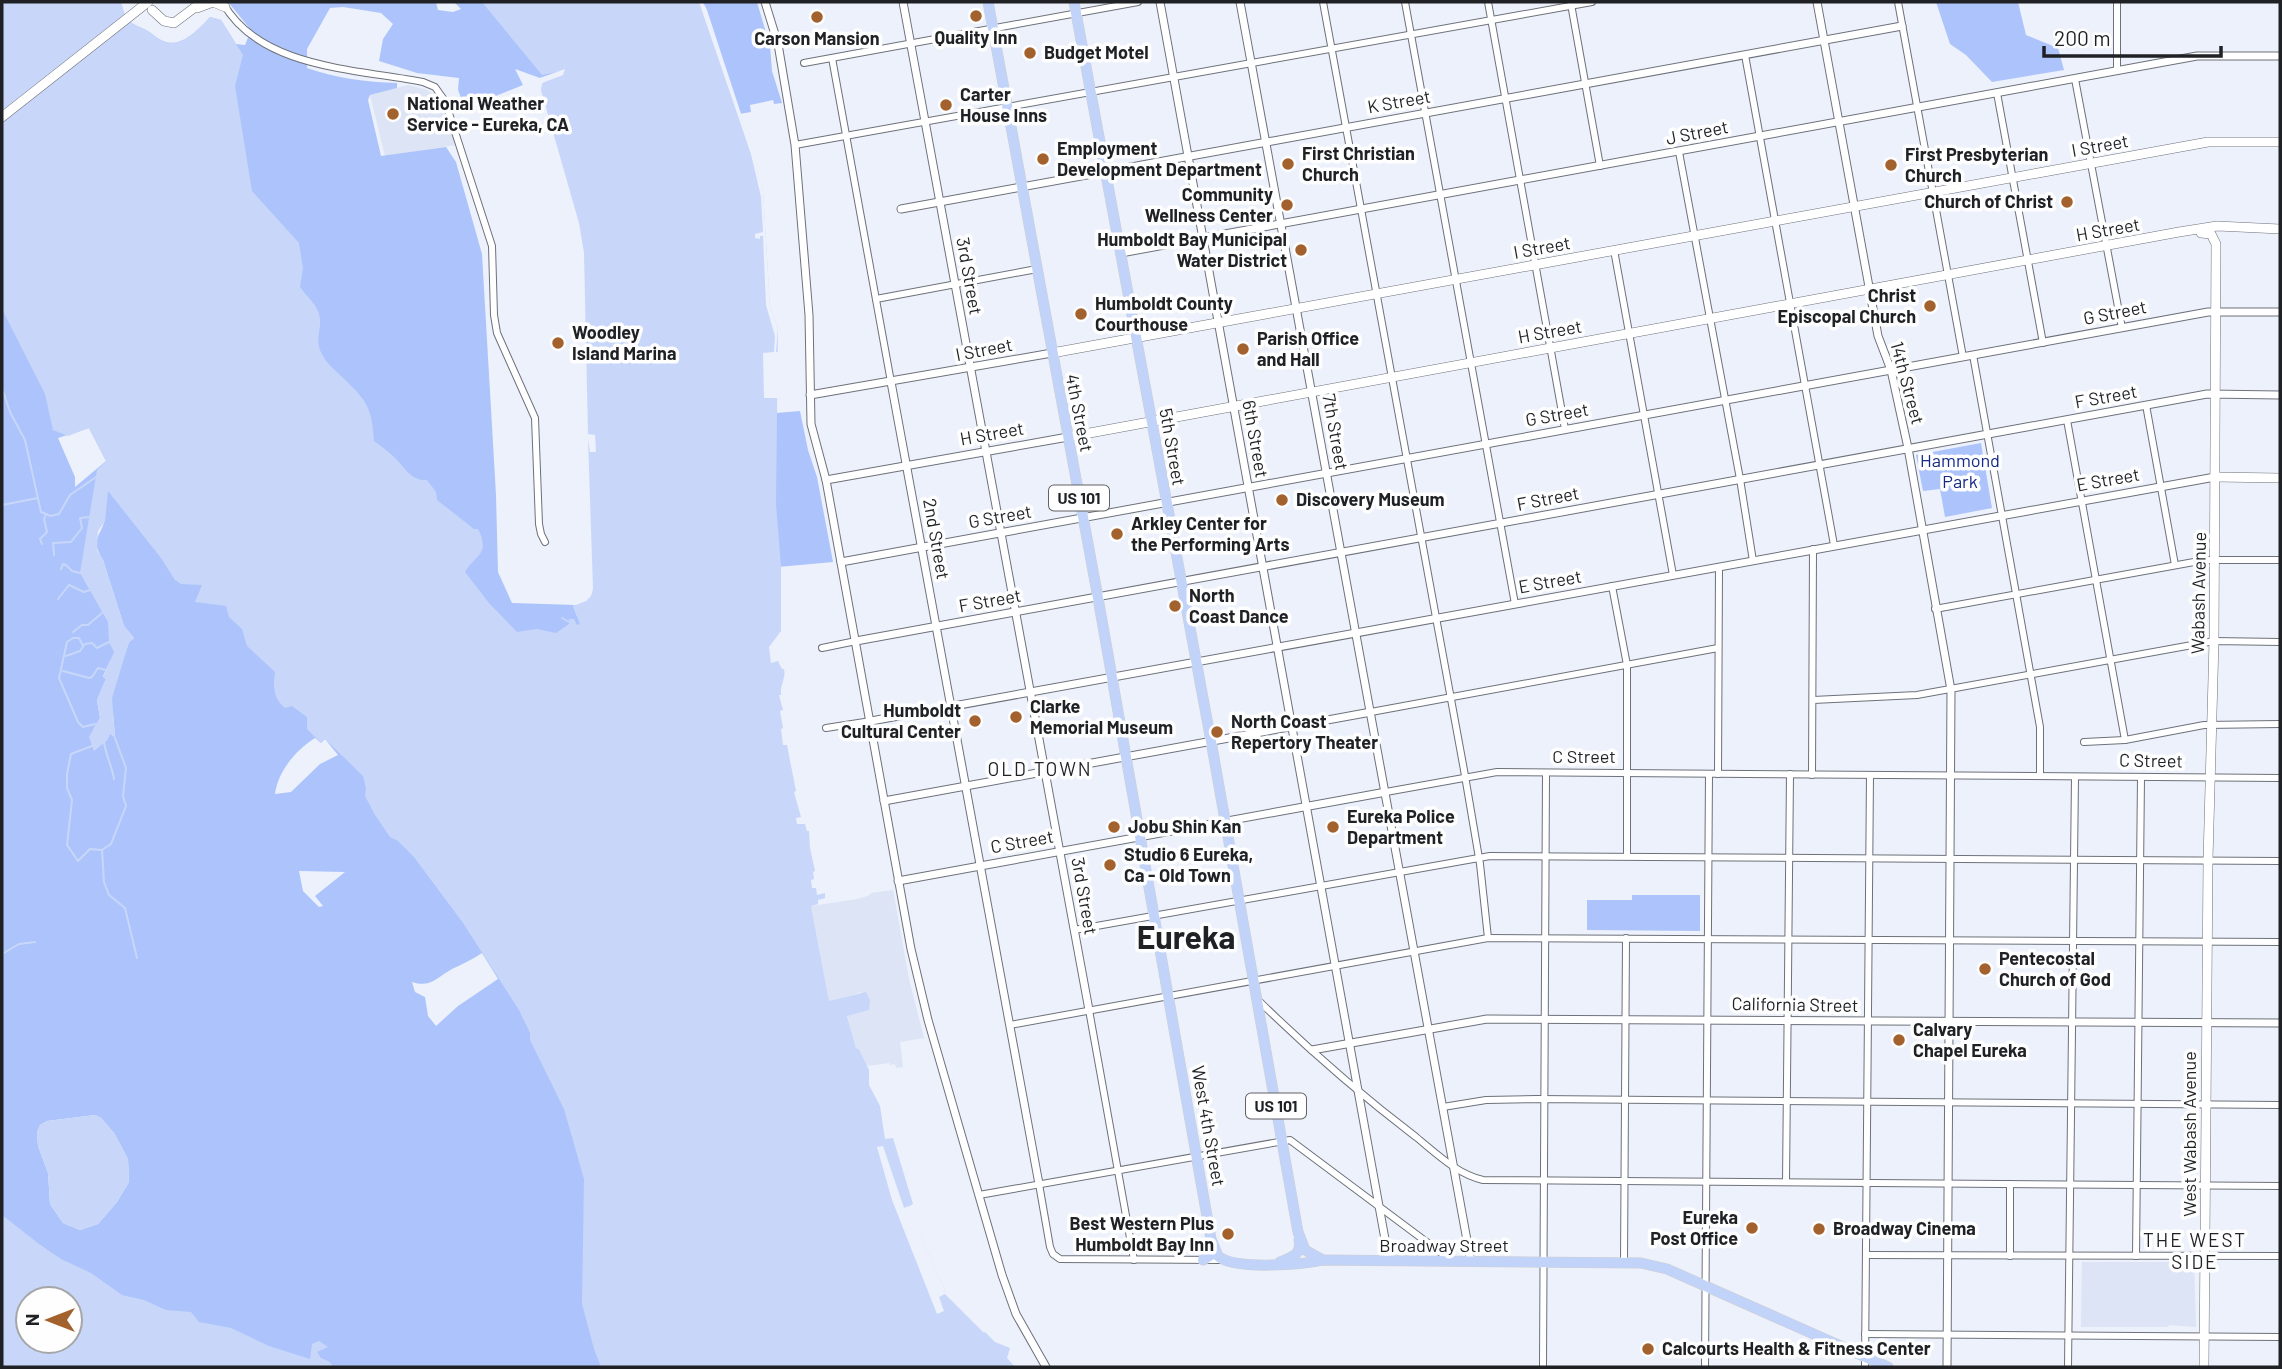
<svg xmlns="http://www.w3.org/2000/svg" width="2282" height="1369" font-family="Barlow,sans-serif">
  <rect width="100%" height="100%" fill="#ecf1fb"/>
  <g fill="#dce4f5">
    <polygon points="408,85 427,90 438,98 450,125 456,145 385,156 370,95"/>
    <polygon points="893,890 909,979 924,1038 900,1042 903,1067 896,1068 895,1064 890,1065 889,1063 867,1066 859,1049 856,1048 847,1015 869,1010 862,992 829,1002 811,906 858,899 870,895 871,893"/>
    <polygon points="2082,1262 2194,1262 2196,1327 2170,1325 2167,1327 2081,1327"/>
  </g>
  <g fill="#acc4fb" fill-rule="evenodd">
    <path d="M 121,2 C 126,21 126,21 144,29 C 151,32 156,38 163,41 C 181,49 199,29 210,17 L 221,20 L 236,44 L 245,45 L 251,30 L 228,2 L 436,2 L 438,10 L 453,12 L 461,9 L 454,2 L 548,2 L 563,71 L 540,78 L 515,69 L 523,85 L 465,108 L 458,90 L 459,78 L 417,73 L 379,61 L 383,39 L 393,24 L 381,13 L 343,7 L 330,8 L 307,49 L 307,68 C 336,78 366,82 397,83 L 397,88 L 370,95 L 368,100 L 381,156 L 446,147 L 456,162 L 482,254 L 496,495 L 498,572 L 512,603 L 576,605 L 625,696 L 492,620 L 129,72 Z"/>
    <polygon points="702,2 757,2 770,46 772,71 782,103 774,104 773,100 750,105 751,112 739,114"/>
    <polygon points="1936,2 2018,2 2026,35 2058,48 2064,70 1992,82 1966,55 1950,44"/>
    <path d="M 2,256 L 40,334 L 75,417 L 86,417 C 96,430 114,451 110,468 L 96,477 L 100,488 L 101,513 L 87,566 L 82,568 L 80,573 L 90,585 L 98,578 L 89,568 L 93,559 L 99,562 L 116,619 L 112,621 L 116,634 L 121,637 L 121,655 L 110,661 L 103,676 L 106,679 L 97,700 L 100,718 L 93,730 L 105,724 C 106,735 100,738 92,744 L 94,750 L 107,740 L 110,733 L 115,737 L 113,712 L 105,706 L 103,695 L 113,668 L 122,662 L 129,642 L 134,638 L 124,626 L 103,560 C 89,538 102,536 105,518 C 106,513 102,488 101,479 L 107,478 L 156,533 L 182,568 L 194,575 L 231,590 L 257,626 L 307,707 L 363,762 L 372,780 L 419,839 L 441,862 L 495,946 L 530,985 L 697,1367 L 17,1367 L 2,1361 ZM 89,428 L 106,461 L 75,487 L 75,477 L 58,438 ZM 315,738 L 321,743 L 325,739 L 338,755 L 320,764 L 291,792 L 275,794 C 278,771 296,750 315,738 ZM 299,871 L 345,872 L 315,896 L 323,906 L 319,907 L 303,891 ZM 482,953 L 498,979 L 458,1006 L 436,1026 L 428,1016 L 425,997 L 415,992 L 412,982 C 431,988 436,978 452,969 C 462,964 472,960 482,953 ZM 95,1115 L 101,1118 L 114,1133 L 128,1159 L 129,1182 L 117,1202 L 98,1224 L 80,1230 L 63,1223 L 50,1204 L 48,1173 L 38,1146 L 37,1132 L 40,1125 L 47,1121 ZM 28,1299 L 70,1299 L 70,1341 L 28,1341 Z"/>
    <polygon points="776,399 776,413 800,411 808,450 817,477 833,562 778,567 757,462"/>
    <polygon points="1981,443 1992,508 1945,517 1940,489 1923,491 1916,455"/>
    <polygon points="1632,895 1700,895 1700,931 1587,930 1587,900 1632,900"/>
  </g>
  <g fill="#c8d7f9" fill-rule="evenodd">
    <path d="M 2,2 L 121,2 C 126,21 126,21 144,29 C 151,32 156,38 163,41 C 181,49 199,29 210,17 L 221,20 L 243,55 L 235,86 L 252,191 L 299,243 L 303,268 L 300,287 C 307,297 319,306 320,319 C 321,333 314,341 323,356 C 328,365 334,369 341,376 C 366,400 372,406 374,441 C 381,446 388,451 394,457 C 405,467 410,481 427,480 L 436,492 L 437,500 L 474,529 L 478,529 C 491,554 475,555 465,572 L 489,603 L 517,632 L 537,629 L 556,633 L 569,624 L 569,619 L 574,619 L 577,625 L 580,624 L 573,607 L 574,604 L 587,598 L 590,583 L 581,239 L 539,88 L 545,80 L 562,71 L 542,75 L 482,2 L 702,2 L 763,191 L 770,307 L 778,328 L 776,504 L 781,566 L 781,631 L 769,647 L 771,663 L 778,661 L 782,669 L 784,669 C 786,679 780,684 781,695 L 779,695 L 783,710 L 780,711 L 783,728 L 781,729 L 783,745 L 787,745 L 796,791 L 794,792 L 801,817 L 796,818 L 797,824 L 805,824 L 807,831 L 809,831 L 810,848 L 815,871 L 813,872 L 814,879 L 811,880 L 812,888 L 816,888 L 817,895 L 825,893 L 825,898 L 818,900 L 818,904 L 811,906 L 829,1001 L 866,992 L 870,1000 L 869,1010 L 847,1016 L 856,1048 L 859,1049 L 869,1070 L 869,1085 L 880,1106 L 885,1139 L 893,1138 L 913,1204 L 908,1207 L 946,1293 L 995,1342 L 1010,1348 L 1007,1358 L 1015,1367 L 601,1367 L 594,1349 L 582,1304 L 584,1179 L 564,1109 L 530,1040 L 530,1033 L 519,1010 L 463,923 L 414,857 L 398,841 L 390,837 L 375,815 L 365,796 L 366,788 L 363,776 L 325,739 L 321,743 L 307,729 L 307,717 L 292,706 L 285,708 C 273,698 273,687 275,672 L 247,646 L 242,629 L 229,617 L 226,606 L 195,602 L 202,585 L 181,584 L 175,580 L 161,558 L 108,491 L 105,521 L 98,531 L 97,550 L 103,560 L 124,626 L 134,638 L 129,642 L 112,698 L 115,738 L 110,734 L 107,740 L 94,751 L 89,737 L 100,718 L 97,700 L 106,679 L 103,677 L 114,652 L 109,642 L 108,622 L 80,573 L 97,470 L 106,461 L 89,428 L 68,436 L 53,430 L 45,394 L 2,309 Z"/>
    <polygon points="95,1115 101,1118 114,1133 128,1159 129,1182 117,1202 98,1224 80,1230 63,1223 50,1204 48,1173 38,1146 37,1132 40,1125 47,1121"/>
    <path d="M 2,1215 L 39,1244 L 61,1259 L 91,1273 L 122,1295 L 144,1300 L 166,1310 L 191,1312 L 199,1322 L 231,1328 L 269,1346 L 310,1359 L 312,1344 L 319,1341 L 328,1347 L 317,1352 L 321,1358 L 330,1362 L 333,1367 L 2,1367 ZM 70,1299 L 70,1341 L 28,1341 L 28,1299 Z"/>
  </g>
  <g fill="#ecf1fb">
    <polygon points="699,2 703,2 707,10 722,56 754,153 752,154 763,191 770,307 778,328 776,352 778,352 779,398 764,398 763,353 774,352 775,336 766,305 763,236 760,236 760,239 755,238 755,234 763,232 761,197 751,154"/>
    <polygon points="565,69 563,75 542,83 541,90 579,223 584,253 588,434 595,435 596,452 590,452 588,439 593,589 591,596 586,601 576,605 570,605 572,601 581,599 585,596 588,583 578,246 572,215 535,88 542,78 540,78"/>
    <polygon points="883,1146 904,1208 908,1206 946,1293 949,1292 967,1310 985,1332 984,1333 945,1294 939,1297 944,1311 937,1314 892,1200 877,1147"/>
  </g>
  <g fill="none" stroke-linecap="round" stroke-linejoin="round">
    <g stroke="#c8d7f9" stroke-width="2">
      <polyline points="2,388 10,412 25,440 41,512 51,516 59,514 70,495 96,477"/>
      <polyline points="2,505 38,498"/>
      <polyline points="42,544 40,539 47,532 44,519 46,514"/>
      <polyline points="54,555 53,543 71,542 82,528 80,518 90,517"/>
      <polyline points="61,569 63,564 66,565 72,571 80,573"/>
      <polyline points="58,599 69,585 84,592 90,590"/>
      <polyline points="562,618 569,622"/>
      <polyline points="73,632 82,625 88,625 102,613"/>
      <polyline points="83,646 79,638 73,638 67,642 59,678 78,722 83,727 95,724"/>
      <polyline points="66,656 80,651 85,644 92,643 97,648 109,642"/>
      <polyline points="63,671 89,678 92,677 98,668 106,670"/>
      <polyline points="115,738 126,768 123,796 126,806 111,844 102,850 104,882 109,895 125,908 137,958"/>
      <path d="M 104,742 C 106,756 112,766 114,779"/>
      <polyline points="92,746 71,754 67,774 67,788 72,800 67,845 78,861 90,849 101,850"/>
      <polyline points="2,954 19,944 35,942"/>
    </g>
    <g stroke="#6d717a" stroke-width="8">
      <g id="minor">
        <polyline points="1323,2 1464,770 1480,864 1488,938"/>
        <polyline points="1405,2 1515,604"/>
        <polyline points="1488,2 1565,429"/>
        <polyline points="1898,2 1963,357"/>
        <polyline points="2117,2 2117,71"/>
        <path d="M 223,3 C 260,69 358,69 423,82 L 435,87 L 445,101 L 492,246 L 494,315 L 497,333 L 535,418 L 539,524 L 541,534 L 545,542"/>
        <polyline points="1571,4 1600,166"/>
        <polyline points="1745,55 1834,545"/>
        <polyline points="832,58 891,382"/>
        <polyline points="804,63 1138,2"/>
        <polyline points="2075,79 2122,328"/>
        <polyline points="1997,93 2043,343"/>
        <polyline points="795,145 1592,2"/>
        <polyline points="1679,152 1740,479 1753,561"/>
        <polyline points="1614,250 1673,575"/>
        <polyline points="876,299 1037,269"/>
        <polyline points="1973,355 2040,727 2040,776"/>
        <polyline points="2146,405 2175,565"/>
        <polyline points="2067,420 2125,740"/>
        <polyline points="1612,586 1627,665 1627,856"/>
        <polyline points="1935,609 2205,560 2280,560"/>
        <polyline points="822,648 856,641"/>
        <polyline points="1813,700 1917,695 2214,641 2280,642"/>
        <polyline points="1371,712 1718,648"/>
        <polyline points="826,728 871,721"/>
        <polyline points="2084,742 2125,740 2204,725 2280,724"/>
        <polyline points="1718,774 1719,567"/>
        <polyline points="1812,775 1813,549"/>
        <polyline points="1386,792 1497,772 2280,778"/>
        <polyline points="1074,930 1490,856 2280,861"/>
        <path d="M 1258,1000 C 1308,1049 1361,1095 1416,1137 C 1437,1154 1457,1174 1483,1180 L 2280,1186"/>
        <polyline points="1089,1010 1134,1260"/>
        <polyline points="1010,1025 1488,938 2280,942"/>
        <polyline points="1443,1107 1486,1100 1537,1099 2280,1105"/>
        <polyline points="1786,1182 1790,774"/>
        <polyline points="1039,1184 1050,1247 1053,1254 1060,1259 1222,1260"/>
        <polyline points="979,1195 1290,1140 1452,1261"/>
        <polyline points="1866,1255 2280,1256"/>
        <polyline points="2010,1256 2010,1184"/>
        <polyline points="2136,1256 2141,777"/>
        <polyline points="1624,1262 1626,938"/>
        <polyline points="1865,1334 2280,1337"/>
        <polyline points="1543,1367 1546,773"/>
        <polyline points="1705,1367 1709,774"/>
        <polyline points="1865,1367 1870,775"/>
        <polyline points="2068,1367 2075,777"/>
      </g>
    </g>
    <g stroke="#6d717a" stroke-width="9">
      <g id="tertiary">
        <polyline points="765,2 778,44 795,145 809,315 811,424 826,480 911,949 928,1020 1002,1275 1016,1314 1046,1367"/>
        <polyline points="903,2 1089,1010"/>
        <polyline points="1160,2 1389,1261"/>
        <polyline points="1240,2 1471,1262"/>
        <polyline points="1817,2 1878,336 1891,370 1908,448 1951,690 1947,1367"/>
        <polyline points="901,209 1902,26"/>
        <polyline points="1121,253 2197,56 2280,56"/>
        <polyline points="891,382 1039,1184"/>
        <polyline points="810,395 1052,353"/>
        <polyline points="826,480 1068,437"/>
        <polyline points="841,562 2208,312 2280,312"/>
        <polyline points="856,641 2207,394 2280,395"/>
        <polyline points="871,721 2215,477"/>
        <polyline points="884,801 1371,712"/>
        <polyline points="898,881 1386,792"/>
        <polyline points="1312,1050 1487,1019 2280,1023"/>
      </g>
    </g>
    <g stroke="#6d717a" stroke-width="10">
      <g id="secondary">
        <polyline points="197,8 213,2 225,7"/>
        <polyline points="152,10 164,21 174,23 202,2"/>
        <polyline points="2,117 148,2"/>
        <polyline points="2201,233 2211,234 2216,244 2214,641 2208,860 2204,1367"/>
        <polyline points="1052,353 2208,142 2280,142"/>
        <polyline points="1068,437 2179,232 2217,226 2280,229"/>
        <polyline points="2215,477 2280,478"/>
      </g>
    </g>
    <g stroke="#cececf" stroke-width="11">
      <g id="trunk">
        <path d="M 988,2 L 1098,598 L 1211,1239 L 1218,1256 C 1233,1270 1302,1265 1323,1260 L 1641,1263 L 1667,1269 L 1888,1367"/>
        <polyline points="1074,2 1211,741 1298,1232 1305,1250 1323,1260"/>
        <polyline points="1203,1260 1211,1255 1213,1246"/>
        <path d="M 1280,1262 C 1293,1257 1302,1254 1299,1240"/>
      </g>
    </g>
    <use href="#minor" stroke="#fff" stroke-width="6"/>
    <use href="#tertiary" stroke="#fff" stroke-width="7"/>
    <use href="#secondary" stroke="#fff" stroke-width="9"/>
    <use href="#trunk" stroke="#c2d3fa" stroke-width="10"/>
  </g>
  <g fill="#a3612d" stroke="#fefefe" stroke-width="2.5">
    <circle cx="976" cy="16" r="7"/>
    <circle cx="817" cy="17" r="7"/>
    <circle cx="1030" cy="53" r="7"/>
    <circle cx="946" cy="105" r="7"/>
    <circle cx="393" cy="114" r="7"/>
    <circle cx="1043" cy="159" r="7"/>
    <circle cx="1288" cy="164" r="7"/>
    <circle cx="1891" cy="165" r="7"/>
    <circle cx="2067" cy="202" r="7"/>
    <circle cx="1287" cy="205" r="7"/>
    <circle cx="1301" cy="250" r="7"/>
    <circle cx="1930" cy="306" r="7"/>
    <circle cx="1081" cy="314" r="7"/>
    <circle cx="558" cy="343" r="7"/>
    <circle cx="1243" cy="349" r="7"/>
    <circle cx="1282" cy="500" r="7"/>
    <circle cx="1117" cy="534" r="7"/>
    <circle cx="1175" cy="606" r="7"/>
    <circle cx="1016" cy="717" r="7"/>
    <circle cx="975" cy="721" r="7"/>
    <circle cx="1217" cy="732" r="7"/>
    <circle cx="1114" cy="827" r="7"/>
    <circle cx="1333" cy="827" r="7"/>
    <circle cx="1110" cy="865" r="7"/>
    <circle cx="1985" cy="969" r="7"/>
    <circle cx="1899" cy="1040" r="7"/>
    <circle cx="1752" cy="1228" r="7"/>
    <circle cx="1819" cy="1229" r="7"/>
    <circle cx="1228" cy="1234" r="7"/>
    <circle cx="1648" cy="1349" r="7"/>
  </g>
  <g text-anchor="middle" stroke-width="7" stroke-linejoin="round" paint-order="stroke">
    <g fill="#fefefe" stroke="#626365" stroke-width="2">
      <rect x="1049" y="485.5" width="60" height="25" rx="5"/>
      <rect x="1246" y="1093.5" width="60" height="25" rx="5"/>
    </g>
    <g font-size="16" font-weight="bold" fill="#1f2124">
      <text x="1079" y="504">US 101</text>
      <text x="1276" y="1112">US 101</text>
    </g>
    <g font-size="18" font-weight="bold" fill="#1f2124" stroke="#fefefe" text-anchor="start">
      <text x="976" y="44" text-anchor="middle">Quality Inn</text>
      <text x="817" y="45" text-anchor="middle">Carson Mansion</text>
      <text x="1044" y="59">Budget Motel</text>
      <text x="960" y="101">Carter<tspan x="960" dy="21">House Inns</tspan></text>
      <text x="407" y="110">National Weather<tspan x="407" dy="21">Service - Eureka, CA</tspan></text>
      <text x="1057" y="155">Employment<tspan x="1057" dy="21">Development Department</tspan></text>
      <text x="1302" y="160">First Christian<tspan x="1302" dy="21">Church</tspan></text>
      <text x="1905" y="161">First Presbyterian<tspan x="1905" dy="21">Church</tspan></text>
      <text x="1273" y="201" text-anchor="end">Community<tspan x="1273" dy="21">Wellness Center</tspan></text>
      <text x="2053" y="208" text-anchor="end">Church of Christ</text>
      <text x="1287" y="246" text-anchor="end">Humboldt Bay Municipal<tspan x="1287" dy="21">Water District</tspan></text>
      <text x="1916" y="302" text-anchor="end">Christ<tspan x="1916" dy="21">Episcopal Church</tspan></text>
      <text x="1095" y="310">Humboldt County<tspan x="1095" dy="21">Courthouse</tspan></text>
      <text x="572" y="339">Woodley<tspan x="572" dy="21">Island Marina</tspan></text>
      <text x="1257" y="345">Parish Office<tspan x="1257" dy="21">and Hall</tspan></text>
      <text x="1296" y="506">Discovery Museum</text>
      <text x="1131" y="530">Arkley Center for<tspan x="1131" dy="21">the Performing Arts</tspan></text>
      <text x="1189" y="602">North<tspan x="1189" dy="21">Coast Dance</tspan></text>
      <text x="1030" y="713">Clarke<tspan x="1030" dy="21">Memorial Museum</tspan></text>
      <text x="961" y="717" text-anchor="end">Humboldt<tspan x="961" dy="21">Cultural Center</tspan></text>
      <text x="1231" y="728">North Coast<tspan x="1231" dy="21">Repertory Theater</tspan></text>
      <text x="1347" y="823">Eureka Police<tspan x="1347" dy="21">Department</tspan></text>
      <text x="1128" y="833">Jobu Shin Kan</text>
      <text x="1124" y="861">Studio 6 Eureka,<tspan x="1124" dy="21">Ca - Old Town</tspan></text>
      <text x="1999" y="965">Pentecostal<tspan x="1999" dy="21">Church of God</tspan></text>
      <text x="1913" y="1036">Calvary<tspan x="1913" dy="21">Chapel Eureka</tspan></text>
      <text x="1738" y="1224" text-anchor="end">Eureka<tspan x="1738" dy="21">Post Office</tspan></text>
      <text x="1214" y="1230" text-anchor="end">Best Western Plus<tspan x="1214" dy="21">Humboldt Bay Inn</tspan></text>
      <text x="1833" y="1235">Broadway Cinema</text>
      <text x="1662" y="1355">Calcourts Health &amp; Fitness Center</text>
    </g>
    <g font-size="18" fill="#1f2124" stroke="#fefefe">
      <text transform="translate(1399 102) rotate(-10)" y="6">K Street</text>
      <text transform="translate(1697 133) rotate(-11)" y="6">J Street</text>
      <text transform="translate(2100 146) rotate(-10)" y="6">I Street</text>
      <text transform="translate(2108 230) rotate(-10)" y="6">H Street</text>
      <text transform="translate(1542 248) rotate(-10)" y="6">I Street</text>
      <text transform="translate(969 276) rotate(80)" y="6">3rd Street</text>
      <text transform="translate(2115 313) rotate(-11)" y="6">G Street</text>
      <text transform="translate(1550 332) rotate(-10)" y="6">H Street</text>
      <text transform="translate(984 350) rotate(-11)" y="6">I Street</text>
      <text transform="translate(1907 383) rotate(75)" y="6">14th Street</text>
      <text transform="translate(2106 397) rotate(-10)" y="6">F Street</text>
      <text transform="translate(1079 413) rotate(79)" y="6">4th Street</text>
      <text transform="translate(1557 415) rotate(-10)" y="6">G Street</text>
      <text transform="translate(1335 432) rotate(80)" y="6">7th Street</text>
      <text transform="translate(992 434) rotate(-10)" y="6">H Street</text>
      <text transform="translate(1255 439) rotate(80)" y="6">6th Street</text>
      <text transform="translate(1172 447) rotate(80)" y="6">5th Street</text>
      <text transform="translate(2108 480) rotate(-10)" y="6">E Street</text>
      <text transform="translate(1548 499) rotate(-11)" y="6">F Street</text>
      <text transform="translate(1000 517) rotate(-10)" y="6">G Street</text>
      <text transform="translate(936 539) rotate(80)" y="6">2nd Street</text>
      <text transform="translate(1550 582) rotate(-10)" y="6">E Street</text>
      <text transform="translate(2199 593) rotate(-89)" y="6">Wabash Avenue</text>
      <text transform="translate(990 601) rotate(-10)" y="6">F Street</text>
      <text x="1584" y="763">C Street</text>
      <text transform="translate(2151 761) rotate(1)" y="6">C Street</text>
      <text transform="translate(1022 842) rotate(-10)" y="6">C Street</text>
      <text transform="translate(1084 896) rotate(80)" y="6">3rd Street</text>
      <text transform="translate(1795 1005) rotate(1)" y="6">California Street</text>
      <text transform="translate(1208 1126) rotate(80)" y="6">West 4th Street</text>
      <text transform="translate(2190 1134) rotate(-90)" y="6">West Wabash Avenue</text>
      <text x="1444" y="1252">Broadway Street</text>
    </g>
    <g font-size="18" fill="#142a86" stroke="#fefefe">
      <text x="1960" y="467">Hammond<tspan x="1960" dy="21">Park</tspan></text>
    </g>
    <g font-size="19" letter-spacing="2" fill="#1f2124" stroke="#fefefe">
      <text x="1040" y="776">OLD TOWN</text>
      <text x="2195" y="1247">THE WEST<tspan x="2195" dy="22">SIDE</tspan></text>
    </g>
    <g font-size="32" font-weight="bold" fill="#1f2124" stroke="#fefefe">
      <text x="1186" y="949">Eureka</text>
    </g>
  </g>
  <rect width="2282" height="1369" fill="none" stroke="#1f2124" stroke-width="7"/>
  <g transform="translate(49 1320) rotate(270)"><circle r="33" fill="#fefefe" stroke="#a5a6a7" stroke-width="2"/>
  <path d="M0-5L12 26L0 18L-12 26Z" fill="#a3612d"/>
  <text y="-10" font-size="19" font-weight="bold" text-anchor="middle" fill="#1f2124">N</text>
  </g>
  <path d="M2044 46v10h177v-10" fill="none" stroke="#1f2124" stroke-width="3.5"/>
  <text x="2054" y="46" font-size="21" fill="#1f2124" stroke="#fefefe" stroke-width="5" paint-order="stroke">200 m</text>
</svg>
